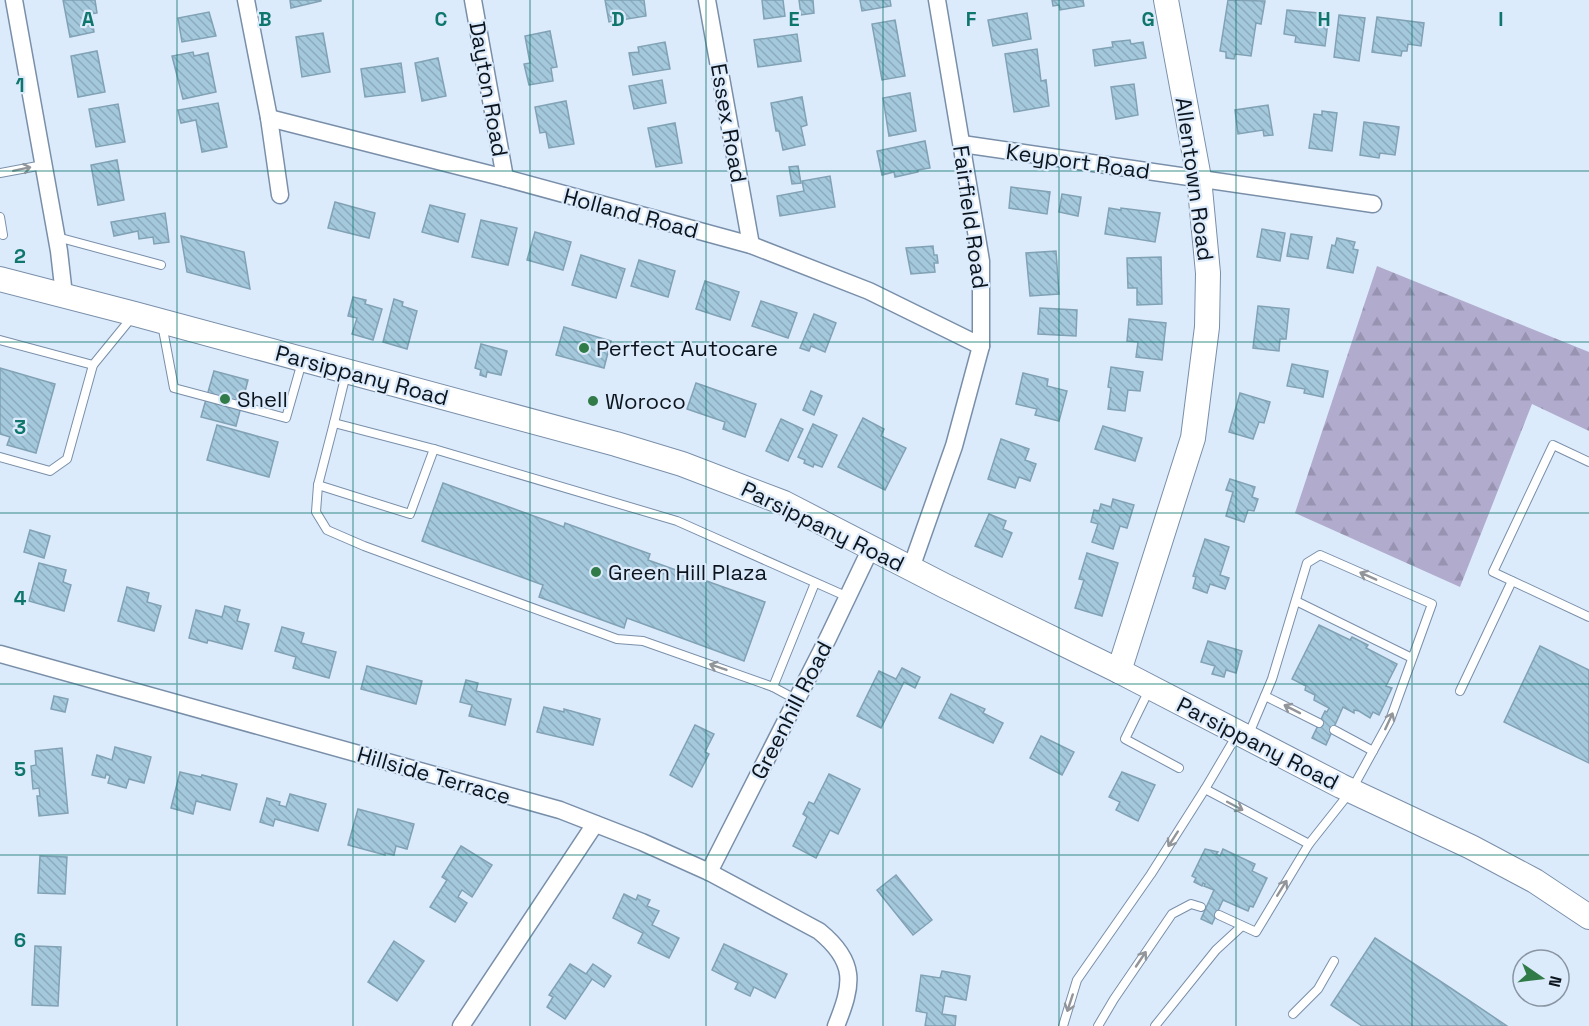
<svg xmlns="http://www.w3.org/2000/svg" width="1589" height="1026" font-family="'Space Grotesk',sans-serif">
  <defs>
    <pattern id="forest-firs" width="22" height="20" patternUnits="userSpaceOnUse" patternTransform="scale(1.5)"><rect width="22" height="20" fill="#b1accd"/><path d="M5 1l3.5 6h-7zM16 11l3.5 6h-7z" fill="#9793b0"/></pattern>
    <pattern id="building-back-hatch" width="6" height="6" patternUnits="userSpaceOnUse" patternTransform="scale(1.5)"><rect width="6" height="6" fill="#a4c8dc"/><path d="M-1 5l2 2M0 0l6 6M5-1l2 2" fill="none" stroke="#8cabbc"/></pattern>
  </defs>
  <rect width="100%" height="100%" fill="#dcebfb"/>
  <polygon fill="url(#forest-firs)" points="1377,266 1589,352 1589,431 1532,404 1460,587 1295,513"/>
  <g fill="url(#building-back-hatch)" stroke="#80a2b4" stroke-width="1.5">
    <polygon points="63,0 95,0 97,13 91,14 94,32 70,37"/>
    <polygon points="290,0 321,0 321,1 291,8"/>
    <polygon points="605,0 644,0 646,16 609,22"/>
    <polygon points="762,0 783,0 785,16 764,19"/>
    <polygon points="799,0 813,0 814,13 801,15"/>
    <polygon points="860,0 890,0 891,6 862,11"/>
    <polygon points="1052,0 1083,0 1084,6 1060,10 1059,5 1053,6"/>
    <polygon points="1228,0 1265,1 1261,24 1256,23 1251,56 1235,54 1234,59 1226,58 1226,52 1220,51"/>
    <polygon points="1287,10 1329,14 1325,46 1295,42 1296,36 1284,34"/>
    <polygon points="209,12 216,36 182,42 178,18"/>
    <polygon points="1027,13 1031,39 993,46 988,20"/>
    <polygon points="1339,15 1365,18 1359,61 1334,57"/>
    <polygon points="1377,17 1424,23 1421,46 1408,44 1407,51 1402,51 1401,56 1372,52"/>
    <polygon points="895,20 905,76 882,80 872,24"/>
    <polygon points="550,31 557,67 551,68 553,81 529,85 524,64 530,63 525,36"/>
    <polygon points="323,33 330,72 302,77 296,37"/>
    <polygon points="797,34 801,61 758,67 754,40"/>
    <polygon points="1130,40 1131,44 1143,42 1146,58 1095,66 1093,50 1113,47 1112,42"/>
    <polygon points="665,42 670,69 633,75 629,53 639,52 638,47"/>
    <polygon points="1037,49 1041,81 1046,80 1049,106 1014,112 1005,54"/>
    <polygon points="97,51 105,92 78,97 71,56"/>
    <polygon points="193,52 194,56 208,53 216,92 183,99 172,56"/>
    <polygon points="438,58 446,96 422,101 415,63"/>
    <polygon points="401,63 405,92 365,97 361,69"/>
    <polygon points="662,80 666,103 634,109 629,86"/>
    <polygon points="1134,84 1138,115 1116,119 1111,87"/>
    <polygon points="910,93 916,131 889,136 883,98"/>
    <polygon points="802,97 807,125 801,127 805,145 783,150 779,131 776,131 771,103"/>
    <polygon points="566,101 574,144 549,148 546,132 540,133 535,107"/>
    <polygon points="218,103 227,147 202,152 196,120 181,123 178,110"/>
    <polygon points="118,104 125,142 96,147 89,109"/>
    <polygon points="1268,105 1273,135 1264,136 1263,130 1238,134 1235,110"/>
    <polygon points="1322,111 1337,113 1332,151 1309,148 1314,114 1322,115"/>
    <polygon points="1364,122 1399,127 1395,155 1380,153 1379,158 1360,155"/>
    <polygon points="675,123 682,163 656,167 648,128"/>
    <polygon points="925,141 930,168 918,170 918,172 895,177 894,172 882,175 877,151"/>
    <polygon points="117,160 124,200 98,205 91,165"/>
    <polygon points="798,166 801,183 792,184 789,167"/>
    <polygon points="830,176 835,207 780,216 777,196 804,191 802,181"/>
    <polygon points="1011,187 1050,192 1047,214 1009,208"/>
    <polygon points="1062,194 1081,197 1078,216 1059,212"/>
    <polygon points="335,202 375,213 369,238 328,228"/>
    <polygon points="430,205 465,214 458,242 422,232"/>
    <polygon points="1109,208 1121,210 1121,208 1160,213 1155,242 1105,234"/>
    <polygon points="165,213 169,242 154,244 153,237 139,239 138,231 114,236 111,222"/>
    <polygon points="481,220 517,228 508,265 472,257"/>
    <polygon points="1262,229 1285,233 1280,261 1257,257"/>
    <polygon points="535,232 571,242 563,270 527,260"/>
    <polygon points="1291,234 1312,237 1308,259 1287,256"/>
    <polygon points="181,236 244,252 250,289 187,272"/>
    <polygon points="1337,238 1355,242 1353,249 1358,250 1353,273 1327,268 1332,245 1335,246"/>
    <polygon points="933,246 934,255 937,255 938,263 934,263 935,272 911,274 906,248"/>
    <polygon points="1056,251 1059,294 1030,296 1026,253"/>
    <polygon points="581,255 625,269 616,298 572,285"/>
    <polygon points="1161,257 1162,304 1137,305 1137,288 1128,288 1127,258"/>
    <polygon points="639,260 675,271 668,297 631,286"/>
    <polygon points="705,281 739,292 730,320 696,309"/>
    <polygon points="353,297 366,300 365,304 382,309 373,340 352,334 357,318 348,316"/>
    <polygon points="394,299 403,302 402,306 417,311 407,349 383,342"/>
    <polygon points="761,301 797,313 788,338 752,326"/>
    <polygon points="1258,306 1289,309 1286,339 1280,339 1279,351 1253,348"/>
    <polygon points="1040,308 1077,310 1076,336 1038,334"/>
    <polygon points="814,314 836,323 825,352 811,346 809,351 800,348"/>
    <polygon points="1129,319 1166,323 1162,360 1136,357 1138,342 1127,341"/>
    <polygon points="564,327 611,341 604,368 556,355"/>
    <polygon points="481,344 507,351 501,375 487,372 486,377 480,375 481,370 475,368"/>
    <polygon points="1292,364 1328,371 1323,397 1304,393 1305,389 1287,386"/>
    <polygon points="1111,367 1143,372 1140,391 1128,390 1125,411 1108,409 1111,388 1108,387"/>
    <polygon points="0,368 55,384 36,453 7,445 10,437 0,434"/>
    <polygon points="214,371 248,380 236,426 201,417"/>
    <polygon points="1023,373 1048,379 1047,386 1067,391 1059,421 1035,415 1037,409 1016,404"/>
    <polygon points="696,383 756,404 745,437 723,429 725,422 687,409"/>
    <polygon points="811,391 822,396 814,415 803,410"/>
    <polygon points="1240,393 1270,402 1264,423 1259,422 1253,439 1229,432"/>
    <polygon points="863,418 884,429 881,436 906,448 885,490 838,467"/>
    <polygon points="781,419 803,429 788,461 766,451"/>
    <polygon points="813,424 837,435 822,467 814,464 813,467 804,463 805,460 798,457"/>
    <polygon points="217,425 278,442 269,477 207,460"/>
    <polygon points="1103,426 1142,438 1135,461 1095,449"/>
    <polygon points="1001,439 1029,449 1025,460 1036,464 1030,481 1019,477 1015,488 988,479"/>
    <polygon points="1230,479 1255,487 1252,497 1258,499 1254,511 1248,510 1244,522 1226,516 1233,492 1226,490"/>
    <polygon points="443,483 564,527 565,523 650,554 648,560 765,602 744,661 627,618 624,628 539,597 543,585 422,541"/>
    <polygon points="1113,499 1134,505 1127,528 1120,526 1113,549 1092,542 1098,524 1091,522 1094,510 1099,511 1101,504 1111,507"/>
    <polygon points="989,514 1006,521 1003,529 1012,533 1002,557 975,546"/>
    <polygon points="30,530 50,536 44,558 24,552"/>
    <polygon points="1205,539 1229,547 1220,575 1229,578 1225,589 1210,584 1207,593 1193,588 1196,577 1193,576"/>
    <polygon points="1087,553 1118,563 1102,616 1075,608 1084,580 1079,579"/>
    <polygon points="39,563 66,570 63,582 71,585 64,611 29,601"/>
    <polygon points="127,587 149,593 147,602 161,606 154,631 118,621"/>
    <polygon points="225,606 240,610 237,621 249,624 242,649 208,640 207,643 189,638 196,610 222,617"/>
    <polygon points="1319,625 1350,640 1352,637 1368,645 1366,648 1397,664 1386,686 1392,688 1379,715 1373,712 1370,718 1359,711 1354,710 1354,713 1343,707 1326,745 1312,738 1325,711 1327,712 1329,708 1314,700 1315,695 1305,690 1306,686 1292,679"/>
    <polygon points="282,627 304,633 301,643 336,652 329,678 293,668 296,657 275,651"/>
    <polygon points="1208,641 1242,651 1236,673 1226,670 1224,677 1212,674 1215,666 1201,662"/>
    <polygon points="1540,646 1589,670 1589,763 1504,722"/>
    <polygon points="367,666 422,681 416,704 361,689"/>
    <polygon points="902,668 920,677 915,688 904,682 881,728 857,716 879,671 896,679"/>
    <polygon points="466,680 478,683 476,691 511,699 505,725 469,716 472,705 460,702"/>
    <polygon points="951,694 985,709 983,713 1003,723 993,743 939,718"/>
    <polygon points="54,696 68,699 65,712 51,709"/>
    <polygon points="544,707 564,712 564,709 600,719 593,745 537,732"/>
    <polygon points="695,725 714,734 705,752 709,754 692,787 670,775"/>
    <polygon points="1041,736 1074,752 1062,775 1030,758"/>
    <polygon points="115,747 151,757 144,783 129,779 126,788 108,783 110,776 106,774 105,778 92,775 97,755 112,760"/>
    <polygon points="62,748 68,813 39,816 37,796 40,796 39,788 33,789 31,766 36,765 35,751"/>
    <polygon points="180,772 201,777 202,775 237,784 230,810 196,801 193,814 171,808"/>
    <polygon points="1122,772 1155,785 1138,821 1116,810 1120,802 1109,797"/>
    <polygon points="829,774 860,789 838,834 830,830 816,858 793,846 807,817 803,814 809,802 814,804"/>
    <polygon points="290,794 326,804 318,831 275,819 273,826 260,822 267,798 280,802 279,805 286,807"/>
    <polygon points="358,809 414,824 407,849 396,846 394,855 385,853 385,855 348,845"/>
    <polygon points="461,846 492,865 472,897 462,890 458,897 467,903 455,922 430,907 447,880 442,877"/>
    <polygon points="1205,849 1218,852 1216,854 1220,856 1223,849 1255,864 1252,871 1267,878 1253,907 1250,906 1248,911 1223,900 1212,924 1201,919 1214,890 1204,886 1205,884 1203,883 1202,886 1194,882 1196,878 1192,876"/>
    <polygon points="40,856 67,857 65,894 38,893"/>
    <polygon points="896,875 932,920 913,935 877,890"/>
    <polygon points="624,894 636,900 638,895 650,900 647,906 659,911 652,925 679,938 669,958 638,943 643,933 613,918"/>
    <polygon points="1375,938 1452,989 1507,1026 1362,1026 1331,1005"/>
    <polygon points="394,941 424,961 397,1001 368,982"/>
    <polygon points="724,944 787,974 775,998 754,987 750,996 735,989 738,983 712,970"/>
    <polygon points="35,946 61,947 58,1006 32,1005"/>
    <polygon points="570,964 586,974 593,964 611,976 604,987 592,979 565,1019 547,1007 553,997 549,995"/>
    <polygon points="942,971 970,976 966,1000 945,996 942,1014 956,1016 955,1026 925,1026 927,1013 916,1011 921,975 940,978"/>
  </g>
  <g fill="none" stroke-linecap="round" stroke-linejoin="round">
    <g stroke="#798fa9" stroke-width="10">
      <g id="lane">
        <polyline points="0,173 43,165"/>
        <polyline points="0,217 3,235"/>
        <polyline points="57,237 161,265"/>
        <polyline points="162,324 174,388 286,418 302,362"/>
        <polyline points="0,340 93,365"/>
        <polyline points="346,374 334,423 434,449 677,521 848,597"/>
        <polyline points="334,423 318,485 316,512 327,530 364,546 617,639 643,641 773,687"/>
        <polyline points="0,457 50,471 67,459 93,365 133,316"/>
        <polyline points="1589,462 1553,445 1493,572 1589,617"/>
        <polyline points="318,485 410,514 434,449"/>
        <polyline points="1296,601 1412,658"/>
        <polyline points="1150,688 1125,739 1179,768"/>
        <polyline points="1460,691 1512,581"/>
        <polyline points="1265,696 1319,723"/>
        <polyline points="797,700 773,687 815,583"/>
        <polyline points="1334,730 1373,751"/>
        <polyline points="1238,733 1205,789 1309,844 1351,791 1390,720 1432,604 1320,555 1307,563 1272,679 1248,736"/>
        <polyline points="1219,915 1256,932 1309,844"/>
        <polyline points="1293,1014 1318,989 1334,961"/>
        <polyline points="1063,1026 1077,980 1151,874 1205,789"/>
        <polyline points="1098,1026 1114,999 1172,914 1191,904 1201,907"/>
        <polyline points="1155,1026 1216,950 1242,926"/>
      </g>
    </g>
    <g stroke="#798fa9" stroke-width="19">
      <g id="street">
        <polyline points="14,0 59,251 64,295"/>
        <polyline points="246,0 269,118 280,195"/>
        <polyline points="473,0 505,178"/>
        <polyline points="707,0 751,245"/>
        <polyline points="269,118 505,178 751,245 869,291 981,346"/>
        <polyline points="962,144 1373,204"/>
        <polyline points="911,568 954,446 981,346 981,261 937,0"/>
        <path d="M 0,654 L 560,810 L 642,842 L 709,872 L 819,931 C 857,962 853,984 836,1026"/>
        <polyline points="709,872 828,638 871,548"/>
        <polyline points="461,1026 595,824"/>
      </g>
    </g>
    <g stroke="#798fa9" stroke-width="26">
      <g id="secondary">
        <polyline points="0,279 135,314 616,444 682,464 784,503 945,586 1119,671 1341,786 1471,847 1535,881 1589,917"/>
        <polyline points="1119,671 1193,438 1207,327 1208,273 1199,178 1166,0"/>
      </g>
    </g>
    <use href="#lane" stroke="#fff" stroke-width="8"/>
    <use href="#street" stroke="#fff" stroke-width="16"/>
    <use href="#secondary" stroke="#fff" stroke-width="24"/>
  </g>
  <defs><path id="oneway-shaft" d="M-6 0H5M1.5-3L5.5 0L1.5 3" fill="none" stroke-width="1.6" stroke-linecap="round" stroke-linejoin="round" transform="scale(1.5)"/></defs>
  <g stroke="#929599">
    <use href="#oneway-shaft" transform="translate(22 169) rotate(-12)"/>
    <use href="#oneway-shaft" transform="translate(1368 576) rotate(-156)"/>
    <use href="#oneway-shaft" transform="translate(718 667) rotate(-161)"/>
    <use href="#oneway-shaft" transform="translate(1292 709) rotate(-153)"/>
    <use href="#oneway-shaft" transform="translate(1389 721) rotate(-65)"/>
    <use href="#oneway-shaft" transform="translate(1235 806) rotate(28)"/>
    <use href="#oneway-shaft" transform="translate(1173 839) rotate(123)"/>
    <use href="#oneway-shaft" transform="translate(1282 888) rotate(-58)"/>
    <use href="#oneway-shaft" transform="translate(1141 959) rotate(-56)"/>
    <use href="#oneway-shaft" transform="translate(1070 1003) rotate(108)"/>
  </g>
  <path fill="none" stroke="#0f766e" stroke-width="1.5" stroke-opacity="0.55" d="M 177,0 L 177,1026M 353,0 L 353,1026M 530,0 L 530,1026M 706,0 L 706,1026M 883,0 L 883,1026M 1059,0 L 1059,1026M 1236,0 L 1236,1026M 1412,0 L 1412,1026M 0,171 L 1589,171M 0,342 L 1589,342M 0,513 L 1589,513M 0,684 L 1589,684M 0,855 L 1589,855"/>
  <g fill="#317b49" stroke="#dcebfb" stroke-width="2">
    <circle cx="584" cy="348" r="6"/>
    <circle cx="225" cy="399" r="6"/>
    <circle cx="593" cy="401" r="6"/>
    <circle cx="596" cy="572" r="6"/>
  </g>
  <g text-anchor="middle" stroke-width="4.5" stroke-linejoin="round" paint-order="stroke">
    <g font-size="22" fill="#0c141d" stroke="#dcebfb">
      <text transform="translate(489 89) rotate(80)" y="8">Dayton Road</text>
      <text transform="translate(729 123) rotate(80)" y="8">Essex Road</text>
      <text transform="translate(1078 161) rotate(8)" y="8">Keyport Road</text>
      <text transform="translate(1195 179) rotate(82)" y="8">Allentown Road</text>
      <text transform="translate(631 213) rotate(15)" y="8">Holland Road</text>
      <text transform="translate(971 217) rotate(82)" y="8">Fairfield Road</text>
      <text transform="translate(362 375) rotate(15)" y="8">Parsippany Road</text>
      <text transform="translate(823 526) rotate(26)" y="8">Parsippany Road</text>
      <text transform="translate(791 710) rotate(-63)" y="8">Greenhill Road</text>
      <text transform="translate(1258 743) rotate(27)" y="8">Parsippany Road</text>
      <text transform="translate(434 775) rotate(16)" y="8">Hillside Terrace</text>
    </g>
    <g font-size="22" fill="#0c141d" stroke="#dcebfb" text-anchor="start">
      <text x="596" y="356">Perfect Autocare</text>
      <text x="237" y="407">Shell</text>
      <text x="605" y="409">Woroco</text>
      <text x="608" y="580">Green Hill Plaza</text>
    </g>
  </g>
  <g font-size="20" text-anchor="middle" font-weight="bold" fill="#0f766e" stroke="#dcebfb" stroke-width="4.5" stroke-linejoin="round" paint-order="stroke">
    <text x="88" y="26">A</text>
    <text x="265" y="26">B</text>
    <text x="441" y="26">C</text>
    <text x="618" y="26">D</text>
    <text x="794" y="26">E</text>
    <text x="971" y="26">F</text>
    <text x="1148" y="26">G</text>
    <text x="1324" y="26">H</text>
    <text x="1501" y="26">I</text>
    <text x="20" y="92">1</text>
    <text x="20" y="263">2</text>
    <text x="20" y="434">3</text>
    <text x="20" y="605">4</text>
    <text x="20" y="776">5</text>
    <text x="20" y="947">6</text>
  </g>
  <g transform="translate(1541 978) rotate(104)"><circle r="28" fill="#dcebfb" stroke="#8995a2" stroke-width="1.5"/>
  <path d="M0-4.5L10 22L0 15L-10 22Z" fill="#317b49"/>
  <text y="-9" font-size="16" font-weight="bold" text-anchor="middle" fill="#0c141d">N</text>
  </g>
</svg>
